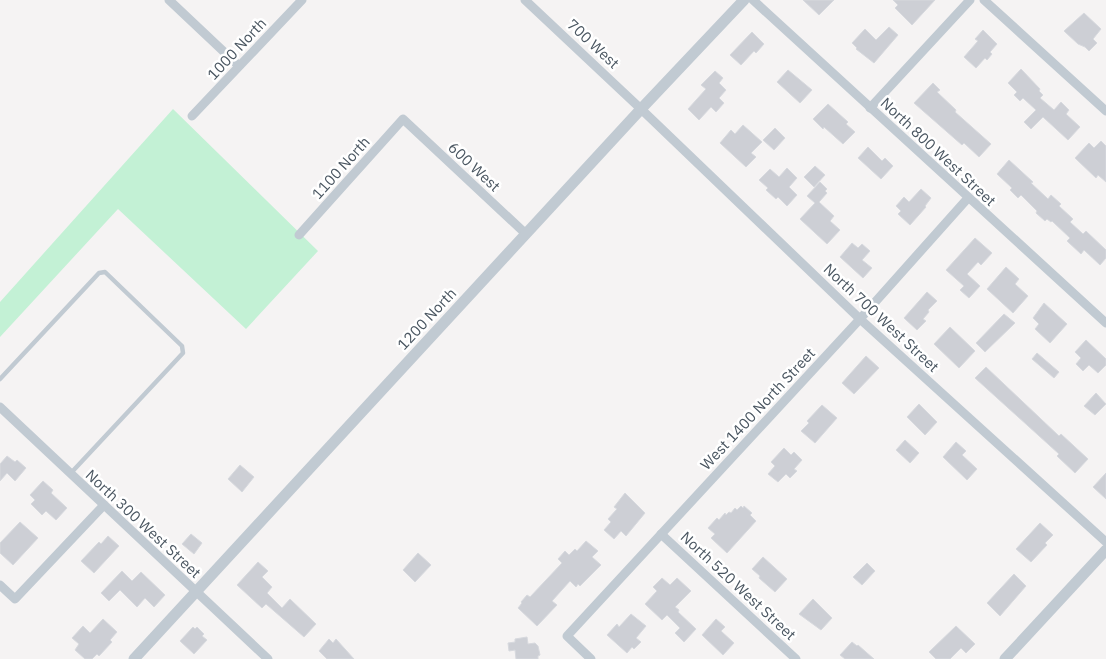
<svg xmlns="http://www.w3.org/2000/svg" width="1106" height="659" font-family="'IBM Plex Sans',sans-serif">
  <rect width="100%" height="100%" fill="#f5f3f3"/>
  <polygon fill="#c3f1d5" points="173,109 318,251 246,329 118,209 0,337 0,302"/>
  <g fill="#cdcfd5" stroke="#d7d9de">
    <polygon points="803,0 834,0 819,15"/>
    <polygon points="893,0 935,0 912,25 895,8 898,5"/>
    <polygon points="1084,13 1101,29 1093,39 1097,43 1089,51 1085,47 1078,44 1064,31"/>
    <polygon points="889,27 898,35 874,63 856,49 857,48 852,43 865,29 876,40"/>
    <polygon points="983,30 997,44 990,52 992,54 987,60 985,58 976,68 964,57 978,41 975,39"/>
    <polygon points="752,32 764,44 756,53 754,51 741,65 730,55"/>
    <polygon points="1021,69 1040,89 1039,91 1043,95 1040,98 1054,110 1061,102 1069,110 1066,114 1080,127 1068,140 1043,117 1031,129 1024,122 1036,110 1023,98 1020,101 1014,95 1017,92 1008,83"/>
    <polygon points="788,70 812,90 800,103 777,82"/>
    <polygon points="715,71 723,78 719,83 726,90 719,98 724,103 716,112 711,107 699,120 688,109 706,89 701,85"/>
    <polygon points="933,83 940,90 937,92 956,110 955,112 991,144 979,157 964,143 962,145 914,103"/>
    <polygon points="828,104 848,122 846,124 855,132 843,144 824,127 823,129 813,119"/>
    <polygon points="743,125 762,142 751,153 756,157 746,167 720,143 731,130 735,134"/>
    <polygon points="775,128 785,138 774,150 763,140"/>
    <polygon points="1101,141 1106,146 1106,182 1098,175 1096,178 1075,158 1089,143 1094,148"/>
    <polygon points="868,147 882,161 885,158 893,166 881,179 858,158"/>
    <polygon points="1009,160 1033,182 1031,183 1048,199 1051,195 1061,204 1059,206 1073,219 1070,222 1083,234 1086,231 1106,250 1106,258 1100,265 1084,250 1081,254 1067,241 1070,238 1052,221 1051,222 1047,219 1045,221 1036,213 1037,211 1021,195 1018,198 1010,190 1012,188 997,174"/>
    <polygon points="815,166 825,175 814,187 804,177"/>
    <polygon points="787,168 797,178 789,187 797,195 787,206 778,197 776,199 766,190 768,188 759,180 770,169 779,177"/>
    <polygon points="820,182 827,189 825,191 827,193 819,202 834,216 830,221 840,230 827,244 800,219 815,203 807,196"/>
    <polygon points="921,189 931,198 925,206 926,207 910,225 898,214 901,211 896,206 904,197 909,202"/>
    <polygon points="975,238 992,253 981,265 978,262 967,274 980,286 969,298 960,290 964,286 946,270"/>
    <polygon points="852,243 858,248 862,244 870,251 862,260 872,268 863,278 840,257"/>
    <polygon points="1006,267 1019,279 1015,284 1028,296 1013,313 987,289"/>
    <polygon points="927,292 937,301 928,310 929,312 923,319 926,321 917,330 904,318"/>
    <polygon points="1044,303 1067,324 1050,343 1035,329 1039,324 1033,318"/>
    <polygon points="1004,314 1015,323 985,352 976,343"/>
    <polygon points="950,327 975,351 959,368 934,344"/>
    <polygon points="1086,340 1106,359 1106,365 1098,373 1089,365 1083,371 1076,364 1081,358 1075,352"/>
    <polygon points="1037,353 1059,372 1054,378 1032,359"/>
    <polygon points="866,356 879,368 854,394 842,383"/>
    <polygon points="986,367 1059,436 1061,434 1088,459 1075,473 1057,456 1059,454 975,378"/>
    <polygon points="1096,393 1106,404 1095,415 1084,406"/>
    <polygon points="919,404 937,422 925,435 907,417"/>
    <polygon points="822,405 837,418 815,443 801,431 809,423 807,421"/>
    <polygon points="905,440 919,453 910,463 896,450"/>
    <polygon points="956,442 966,451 962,455 977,469 967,480 943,457"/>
    <polygon points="784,448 791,455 794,452 802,460 794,469 797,471 790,478 786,474 778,482 768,474 775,466 771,462"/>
    <polygon points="7,456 15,462 17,460 26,468 15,481 7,473 0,481 0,464"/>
    <polygon points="240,465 254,477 242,492 228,479"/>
    <polygon points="1106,473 1106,499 1093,487"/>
    <polygon points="43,481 53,490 51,493 67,508 56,520 46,511 42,515 31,504 35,500 30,495"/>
    <polygon points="625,493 645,513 626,536 621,531 614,539 604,530 611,522 608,519 617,509 614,507"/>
    <polygon points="741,506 743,508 744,506 752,513 750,515 756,521 727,553 711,538 715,534 708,528 717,518 719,520 725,513 726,515 729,512 731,513 735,508 737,510"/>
    <polygon points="20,522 38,538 13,565 0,553 0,543"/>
    <polygon points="1040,523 1053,535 1045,543 1047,545 1031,562 1016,549"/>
    <polygon points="191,534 202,543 194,554 182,544"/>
    <polygon points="108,536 119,546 94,573 81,561 99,542 101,544"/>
    <polygon points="586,541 598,551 592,557 601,565 580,586 578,584 576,587 570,581 552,601 557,605 537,626 518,608 522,603 521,602 527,595 530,597 562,563 558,559 565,551 569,555 575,549 577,551"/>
    <polygon points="418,553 431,565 415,582 403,570"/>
    <polygon points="763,557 787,579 775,592 759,578 760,576 752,569"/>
    <polygon points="258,562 268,571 262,577 272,587 267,593 282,608 290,599 316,624 304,637 266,604 262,608 237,585"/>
    <polygon points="867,563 875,571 862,585 853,577"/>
    <polygon points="122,571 132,581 141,572 165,595 154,607 145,598 137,607 120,590 109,601 101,593"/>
    <polygon points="1014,574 1026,586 1000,616 987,603"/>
    <polygon points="662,578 670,585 677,578 691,591 675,607 679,610 678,612 696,629 684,642 675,633 680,628 667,615 662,620 645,604 657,591 653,587"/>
    <polygon points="813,599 832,618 821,630 799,614"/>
    <polygon points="631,614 646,626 636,638 641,642 634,649 632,647 627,653 607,635 617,624 619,627"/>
    <polygon points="103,619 117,632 110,640 112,642 99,656 97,654 92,659 85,659 75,650 79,644 72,638 83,626 90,633"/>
    <polygon points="716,619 725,627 721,631 734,643 723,655 702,635"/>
    <polygon points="956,626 975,644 966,653 961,648 950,659 936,659 929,652"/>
    <polygon points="193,627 195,629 197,627 204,634 202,636 207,640 194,654 180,641"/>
    <polygon points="527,637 528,644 535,643 538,646 540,655 538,656 538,659 516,659 515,650 509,651 508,643 515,642 515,639"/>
    <polygon points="329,639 333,643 336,639 354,659 327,659 319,651"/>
    <polygon points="852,642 857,646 858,645 874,659 845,659 840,655"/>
  </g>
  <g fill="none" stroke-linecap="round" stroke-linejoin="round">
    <polyline stroke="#c1cad2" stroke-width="4.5" points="0,379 99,273 105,272 182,346 183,353 70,474"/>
    <g stroke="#c1cad2" stroke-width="9">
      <polyline points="169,0 239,66"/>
      <polyline points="525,0 641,109 860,319 1106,542"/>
      <polyline points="753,0 1106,323"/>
      <polyline points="984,0 1106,111"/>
      <polyline points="870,108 970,0"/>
      <polyline points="192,116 302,0"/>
      <polyline points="299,235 403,119 526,234"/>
      <polyline points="0,407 268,659"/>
      <polyline points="661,534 796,659"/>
      <polyline points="0,585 15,599 104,505"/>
      <polyline points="591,659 567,636 860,319 968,198"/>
    </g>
    <g stroke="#c1cad2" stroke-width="11">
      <polyline points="134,659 641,109 744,0"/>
      <polyline points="1005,659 1106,550"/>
    </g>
  </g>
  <g text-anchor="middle" stroke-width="5" stroke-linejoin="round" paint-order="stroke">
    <g font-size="15" fill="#4a5661" stroke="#fff">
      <text transform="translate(593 44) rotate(43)" y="5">700 West</text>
      <text transform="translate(237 49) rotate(-47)" y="5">1000 North</text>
      <text transform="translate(938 152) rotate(43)" y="5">North 800 West Street</text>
      <text transform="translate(474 167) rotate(43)" y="5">600 West</text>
      <text transform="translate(341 168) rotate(-48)" y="5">1100 North</text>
      <text transform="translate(881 318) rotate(43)" y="5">North 700 West Street</text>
      <text transform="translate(427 319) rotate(-47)" y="5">1200 North</text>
      <text transform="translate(758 409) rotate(-47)" y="5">West 1400 North Street</text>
      <text transform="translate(143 524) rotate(43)" y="5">North 300 West Street</text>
      <text transform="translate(738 586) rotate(43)" y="5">North 520 West Street</text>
    </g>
  </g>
</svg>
